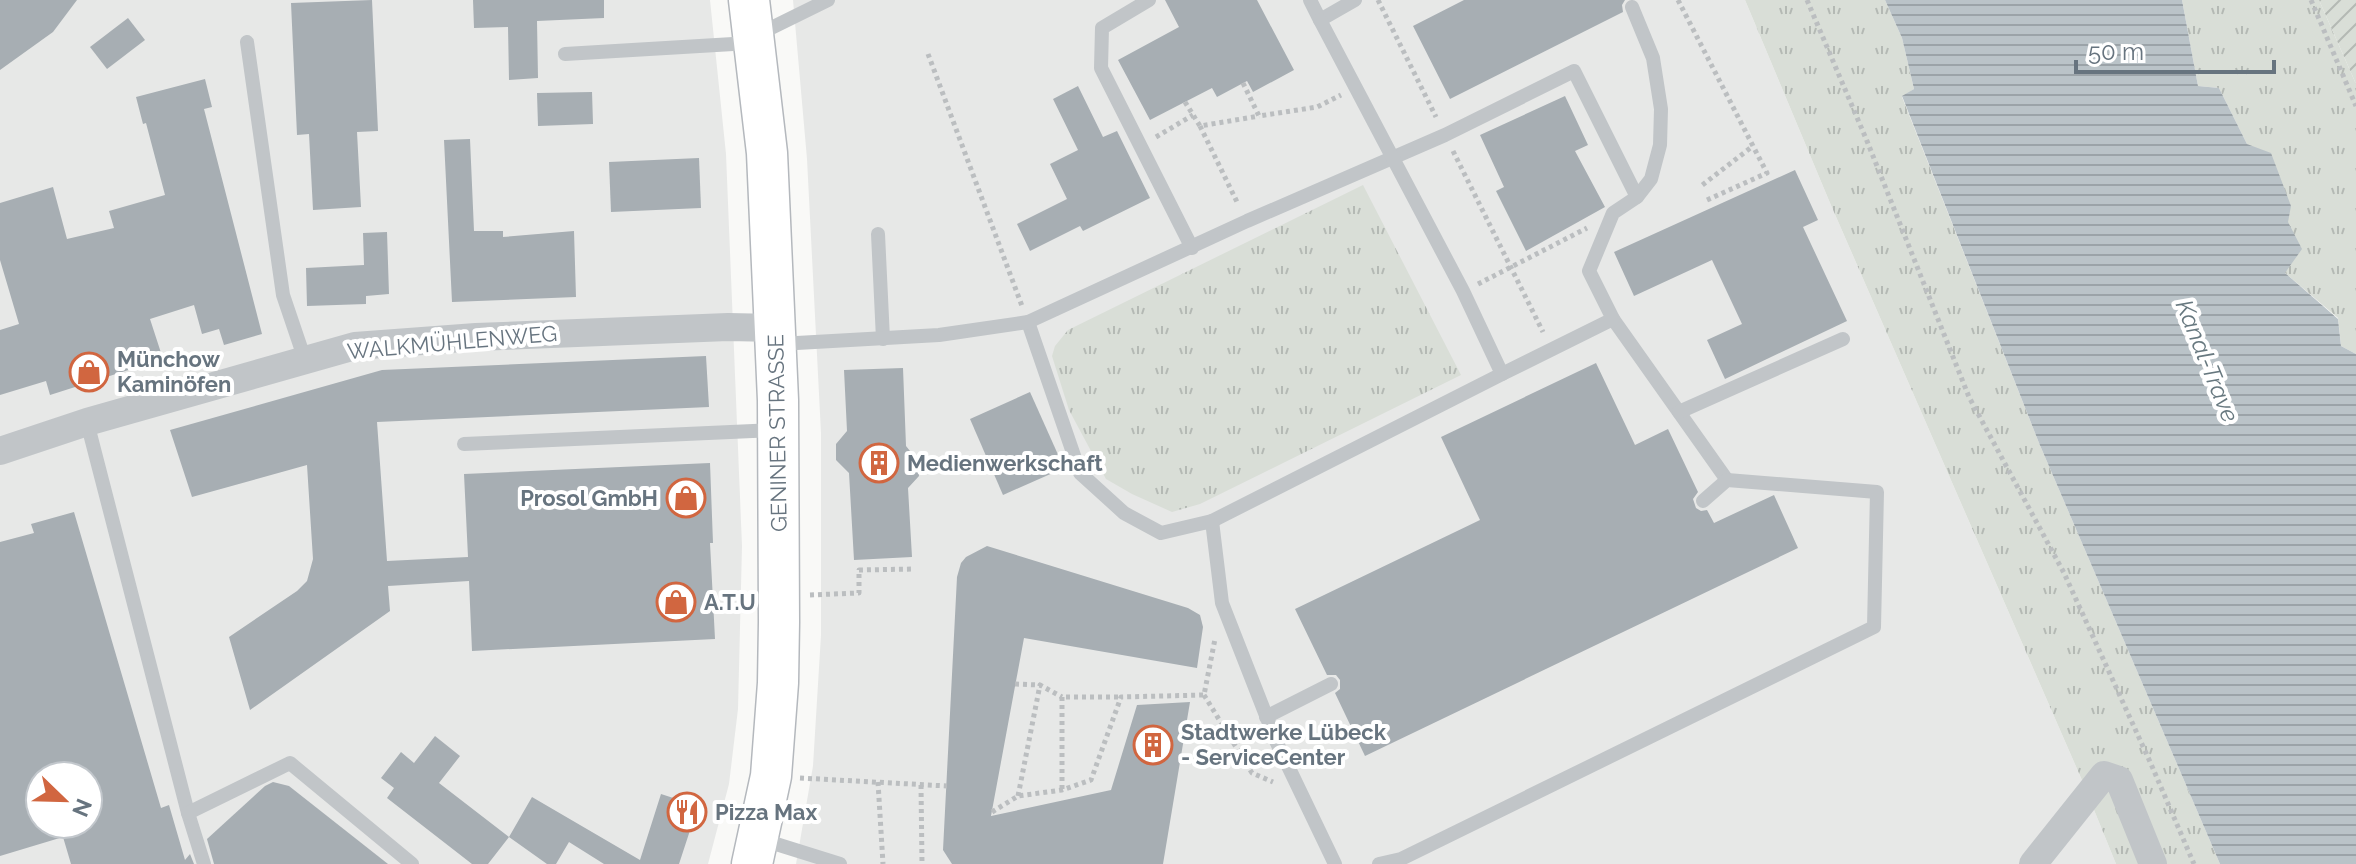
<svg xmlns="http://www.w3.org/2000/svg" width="2356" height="864" font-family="Raleway,sans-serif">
  <defs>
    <pattern id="grass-tufts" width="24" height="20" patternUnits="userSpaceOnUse" patternTransform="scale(2)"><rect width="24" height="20" fill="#d9ded7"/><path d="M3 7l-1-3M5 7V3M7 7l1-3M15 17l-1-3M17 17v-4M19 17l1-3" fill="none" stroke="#b4b9b4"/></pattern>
    <pattern id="garden-furrows" width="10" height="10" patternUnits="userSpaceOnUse" patternTransform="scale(2)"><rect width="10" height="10" fill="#d9ded7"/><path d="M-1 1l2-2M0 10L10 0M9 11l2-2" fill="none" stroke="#b4b9b4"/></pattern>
    <pattern id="water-rules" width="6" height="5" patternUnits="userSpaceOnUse" patternTransform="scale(2)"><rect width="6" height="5" fill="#bac3c8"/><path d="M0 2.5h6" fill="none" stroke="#9ba3a8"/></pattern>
  </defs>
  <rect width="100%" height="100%" fill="#f9f9f7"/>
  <g fill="#e7e8e7" fill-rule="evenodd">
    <path d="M 0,0 L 710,0 L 726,154 L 742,546 L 738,709 L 729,784 L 708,864 L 0,864 ZM 40,776 L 88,776 L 88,824 L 40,824 Z"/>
    <polygon points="793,0 1745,0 1830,203 2081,778 2116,864 796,864 813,766 821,635 821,433 807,159"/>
  </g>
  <g fill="url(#grass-tufts)">
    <polygon points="1745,0 1885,0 1902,38 1914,89 1902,97 2039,443 2220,864 2116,864 2081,778 1830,203"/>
    <polygon points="2182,0 2319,0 2356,84 2356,354 2341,346 2338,318 2285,273 2247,144 2219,88 2198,86"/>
    <polygon points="1363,185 1461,375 1200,504 1172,512 1132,494 1106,479 1069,410 1052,356 1055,346 1068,330"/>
  </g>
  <polygon fill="url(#garden-furrows)" points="2319,0 2356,0 2356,84"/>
  <polygon fill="url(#water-rules)" points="1885,0 2182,0 2198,86 2219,88 2247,144 2271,153 2291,206 2288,222 2302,249 2285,273 2338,319 2341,346 2356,354 2356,864 2220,864 2039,443 1902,96 1914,89 1902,38"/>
  <g fill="#a7aeb3" fill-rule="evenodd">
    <polygon points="0,0 77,0 53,32 0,70"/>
    <polygon points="372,0 378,131 357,132 361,207 313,210 309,134 297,135 291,3"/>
    <polygon points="473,0 604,0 604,18 537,21 538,78 509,80 508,27 474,28"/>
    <polygon points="1165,0 1257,0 1294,70 1253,92 1247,81 1217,97 1212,88 1150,120 1118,60 1179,27"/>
    <polygon points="1464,0 1625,0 1622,5 1623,12 1450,99 1413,26"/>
    <polygon points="128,18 145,40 107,69 90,47"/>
    <polygon points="205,79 212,107 204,109 262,334 224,345 219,329 202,334 194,305 150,319 163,359 50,395 46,381 0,395 0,330 19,324 0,260 0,203 53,187 67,239 114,228 109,211 165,195 146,123 143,124 136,97"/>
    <polygon points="1078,86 1103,137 1117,131 1150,198 1083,231 1080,226 1030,251 1017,224 1067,199 1050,164 1078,150 1053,99"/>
    <polygon points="592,92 593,124 538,126 537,93"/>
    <polygon points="1565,96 1588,145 1575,151 1605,207 1526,251 1496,191 1504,187 1480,135"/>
    <polygon points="470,139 474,231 503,231 503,237 574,231 576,297 452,302 444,140"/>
    <polygon points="699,158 701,208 611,212 609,162"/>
    <polygon points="1795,170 1818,220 1803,227 1847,321 1725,379 1707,340 1742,324 1712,260 1634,296 1614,252"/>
    <polygon points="387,232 389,294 366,296 366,304 307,306 306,268 364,265 363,233"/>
    <polygon points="706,356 709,407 377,422 387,561 468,557 464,474 710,463 713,543 710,543 715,639 472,651 469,581 388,586 390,611 250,710 229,637 297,591 307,581 313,559 307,465 192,497 170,430 382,370"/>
    <polygon points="1596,363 1635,445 1668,429 1698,492 1693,499 1696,508 1701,511 1707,510 1714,523 1774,495 1798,548 1365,756 1335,693 1340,689 1340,680 1336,675 1327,675 1295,609 1480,520 1441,437"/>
    <polygon points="903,368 906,446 918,461 919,476 908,488 912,557 854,560 849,473 836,460 836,444 847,431 844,370"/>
    <polygon points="1030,392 1064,468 1003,495 970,419"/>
    <path d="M 74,512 L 161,808 L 169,805 L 185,860 L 190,854 L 194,864 L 71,864 L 63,837 L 0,856 L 0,542 L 34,533 L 31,524 ZM 40,776 L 88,776 L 88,824 L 40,824 Z"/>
    <polygon points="987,546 1188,608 1200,615 1203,627 1197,668 1024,638 991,816 1111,790 1137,705 1190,702 1163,864 952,864 943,850 957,577 961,563 966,557"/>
    <polygon points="435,736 460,756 439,783 509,837 488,864 472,864 387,798 394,788 381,778 401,752 414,763"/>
    <polygon points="273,782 289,786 388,864 214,864 207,839 265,786"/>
    <polygon points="661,794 698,806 679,864 604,864 569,842 556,864 547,864 509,837 532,797 640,860"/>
  </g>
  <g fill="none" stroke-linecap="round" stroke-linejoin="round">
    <g stroke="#b4b8bd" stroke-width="43">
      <polyline id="secondary" points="749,0 767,153 778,400 779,622 778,683 771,776 752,864"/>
    </g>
    <g stroke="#bbbec0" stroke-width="5" stroke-dasharray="4 4" stroke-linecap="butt">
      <polyline points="1378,0 1436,117"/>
      <polyline points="1678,0 1753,146 1701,186"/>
      <polyline points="1807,0 1867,141 1969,397 2064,573 2151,764 2194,864"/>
      <polyline points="2311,0 2356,106"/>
      <polyline points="928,54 1022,306"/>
      <polyline points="1243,83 1259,116 1317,107 1341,95"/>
      <polyline points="1185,102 1200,126 1259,116"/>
      <polyline points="1200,126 1238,204"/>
      <polyline points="1156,137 1193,115"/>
      <polyline points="1453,151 1543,332"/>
      <polyline points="1707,200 1767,173 1753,146"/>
      <polyline points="1478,284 1587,228"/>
      <polyline points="810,595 859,593 859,570 914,569"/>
      <polyline points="1015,684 1040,685"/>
      <polyline points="1204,695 1252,773 1273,782"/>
      <polyline points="800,778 947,786"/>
      <polyline points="878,782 883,864"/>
      <polyline points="921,785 922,864"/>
      <polyline points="1062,789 1062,697 1121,697"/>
      <polyline points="1018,796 1040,685 1062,697"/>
      <polyline points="992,812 1018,796 1062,790 1091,780 1121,697 1204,695 1215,639"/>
    </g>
    <g stroke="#c1c5c8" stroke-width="14">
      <polyline points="1149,0 1102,28 1101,68 1192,248"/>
      <polyline points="1310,0 1320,20 1355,0"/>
      <polyline points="1632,7 1653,58 1661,109 1660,145 1651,179 1637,197"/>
      <polyline points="757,35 828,0"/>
      <polyline points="247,42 283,295 305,360"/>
      <polyline points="565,54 750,43"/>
      <polyline points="878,234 883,339"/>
      <polyline points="1613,319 1727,480"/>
      <polyline points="1028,322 1080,473 1124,513 1161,533 1212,521 1222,603 1276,741 1335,864"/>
      <polyline points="779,344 939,335 1028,322 1247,221 1445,135 1574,71 1637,197 1613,213 1589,271 1613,319 1502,374"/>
      <polyline points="1679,412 1843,339"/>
      <polyline points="87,422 188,813 204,864"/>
      <polyline points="464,444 774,430"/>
      <polyline points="1212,521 1502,374 1463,291 1320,20"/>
      <polyline points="1266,717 1331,684"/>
      <polyline points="188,813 290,763 412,864"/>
      <polyline points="760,839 840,864"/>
      <polyline points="1379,864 1401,859 1874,627 1877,492 1727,480 1703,501"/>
    </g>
    <g stroke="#c1c5c8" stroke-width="28">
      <polyline points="0,451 87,422 355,346 476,337 728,327 775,328"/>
      <polyline points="2033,864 2104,775 2119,780 2153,864"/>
    </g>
    <use href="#secondary" stroke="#fff" stroke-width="40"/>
  </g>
  <defs>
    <g id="shop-ring" transform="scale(2)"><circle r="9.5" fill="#fff" stroke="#d16640" stroke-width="1.5"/><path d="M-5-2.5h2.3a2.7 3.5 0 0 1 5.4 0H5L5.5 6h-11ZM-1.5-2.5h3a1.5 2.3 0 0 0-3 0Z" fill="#d16640"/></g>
    <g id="building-ring" transform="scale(2)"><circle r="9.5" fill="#fff" stroke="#d16640" stroke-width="1.5"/><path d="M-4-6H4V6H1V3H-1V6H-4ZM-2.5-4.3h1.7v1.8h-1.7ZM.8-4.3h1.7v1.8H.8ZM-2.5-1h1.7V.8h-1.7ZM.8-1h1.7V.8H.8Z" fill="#d16640"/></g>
    <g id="restaurant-ring" transform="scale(2)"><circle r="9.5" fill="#fff" stroke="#d16640" stroke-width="1.5"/><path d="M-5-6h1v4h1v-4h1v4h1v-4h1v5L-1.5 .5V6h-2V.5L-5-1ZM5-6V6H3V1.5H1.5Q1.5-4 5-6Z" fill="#d16640"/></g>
  </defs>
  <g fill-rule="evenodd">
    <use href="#shop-ring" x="89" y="372"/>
    <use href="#building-ring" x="879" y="463"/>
    <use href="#shop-ring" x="686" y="498"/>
    <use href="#shop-ring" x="676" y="602"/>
    <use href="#building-ring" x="1153" y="745"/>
    <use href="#restaurant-ring" x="687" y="812"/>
  </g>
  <g text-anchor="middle" stroke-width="8" stroke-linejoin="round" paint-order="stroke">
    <g font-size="22" fill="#67747f" stroke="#fff">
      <text transform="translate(452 342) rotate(-5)" y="8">WALKMÜHLENWEG</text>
      <text transform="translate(777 433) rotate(-91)" y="8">GENINER STRASSE</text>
    </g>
    <g font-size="22" font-weight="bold" fill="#67747f" stroke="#fff" text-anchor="start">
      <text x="117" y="367">Münchow<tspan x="117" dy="25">Kaminöfen</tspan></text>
      <text x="907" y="471">Medienwerkschaft</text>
      <text x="658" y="506" text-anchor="end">Prosol GmbH</text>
      <text x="704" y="610">A.T.U</text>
      <text x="1181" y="740">Stadtwerke Lübeck<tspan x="1181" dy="25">- ServiceCenter</tspan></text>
      <text x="715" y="820">Pizza Max</text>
    </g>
    <g font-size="24" font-style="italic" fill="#67787f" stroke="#fff">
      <text transform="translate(2207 361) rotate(68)" y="8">Kanal-Trave</text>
    </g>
  </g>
  <g transform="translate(64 800) rotate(113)"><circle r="38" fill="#ffffff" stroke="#c2c7cc" stroke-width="2"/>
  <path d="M0-6L14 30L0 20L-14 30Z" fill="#d16640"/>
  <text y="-12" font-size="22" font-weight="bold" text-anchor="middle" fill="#67747f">N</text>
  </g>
  <path d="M2076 60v12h198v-12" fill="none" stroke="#67747f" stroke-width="4"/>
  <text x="2088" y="60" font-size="24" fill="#67747f" stroke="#ffffff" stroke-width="6" paint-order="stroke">50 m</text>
</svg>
